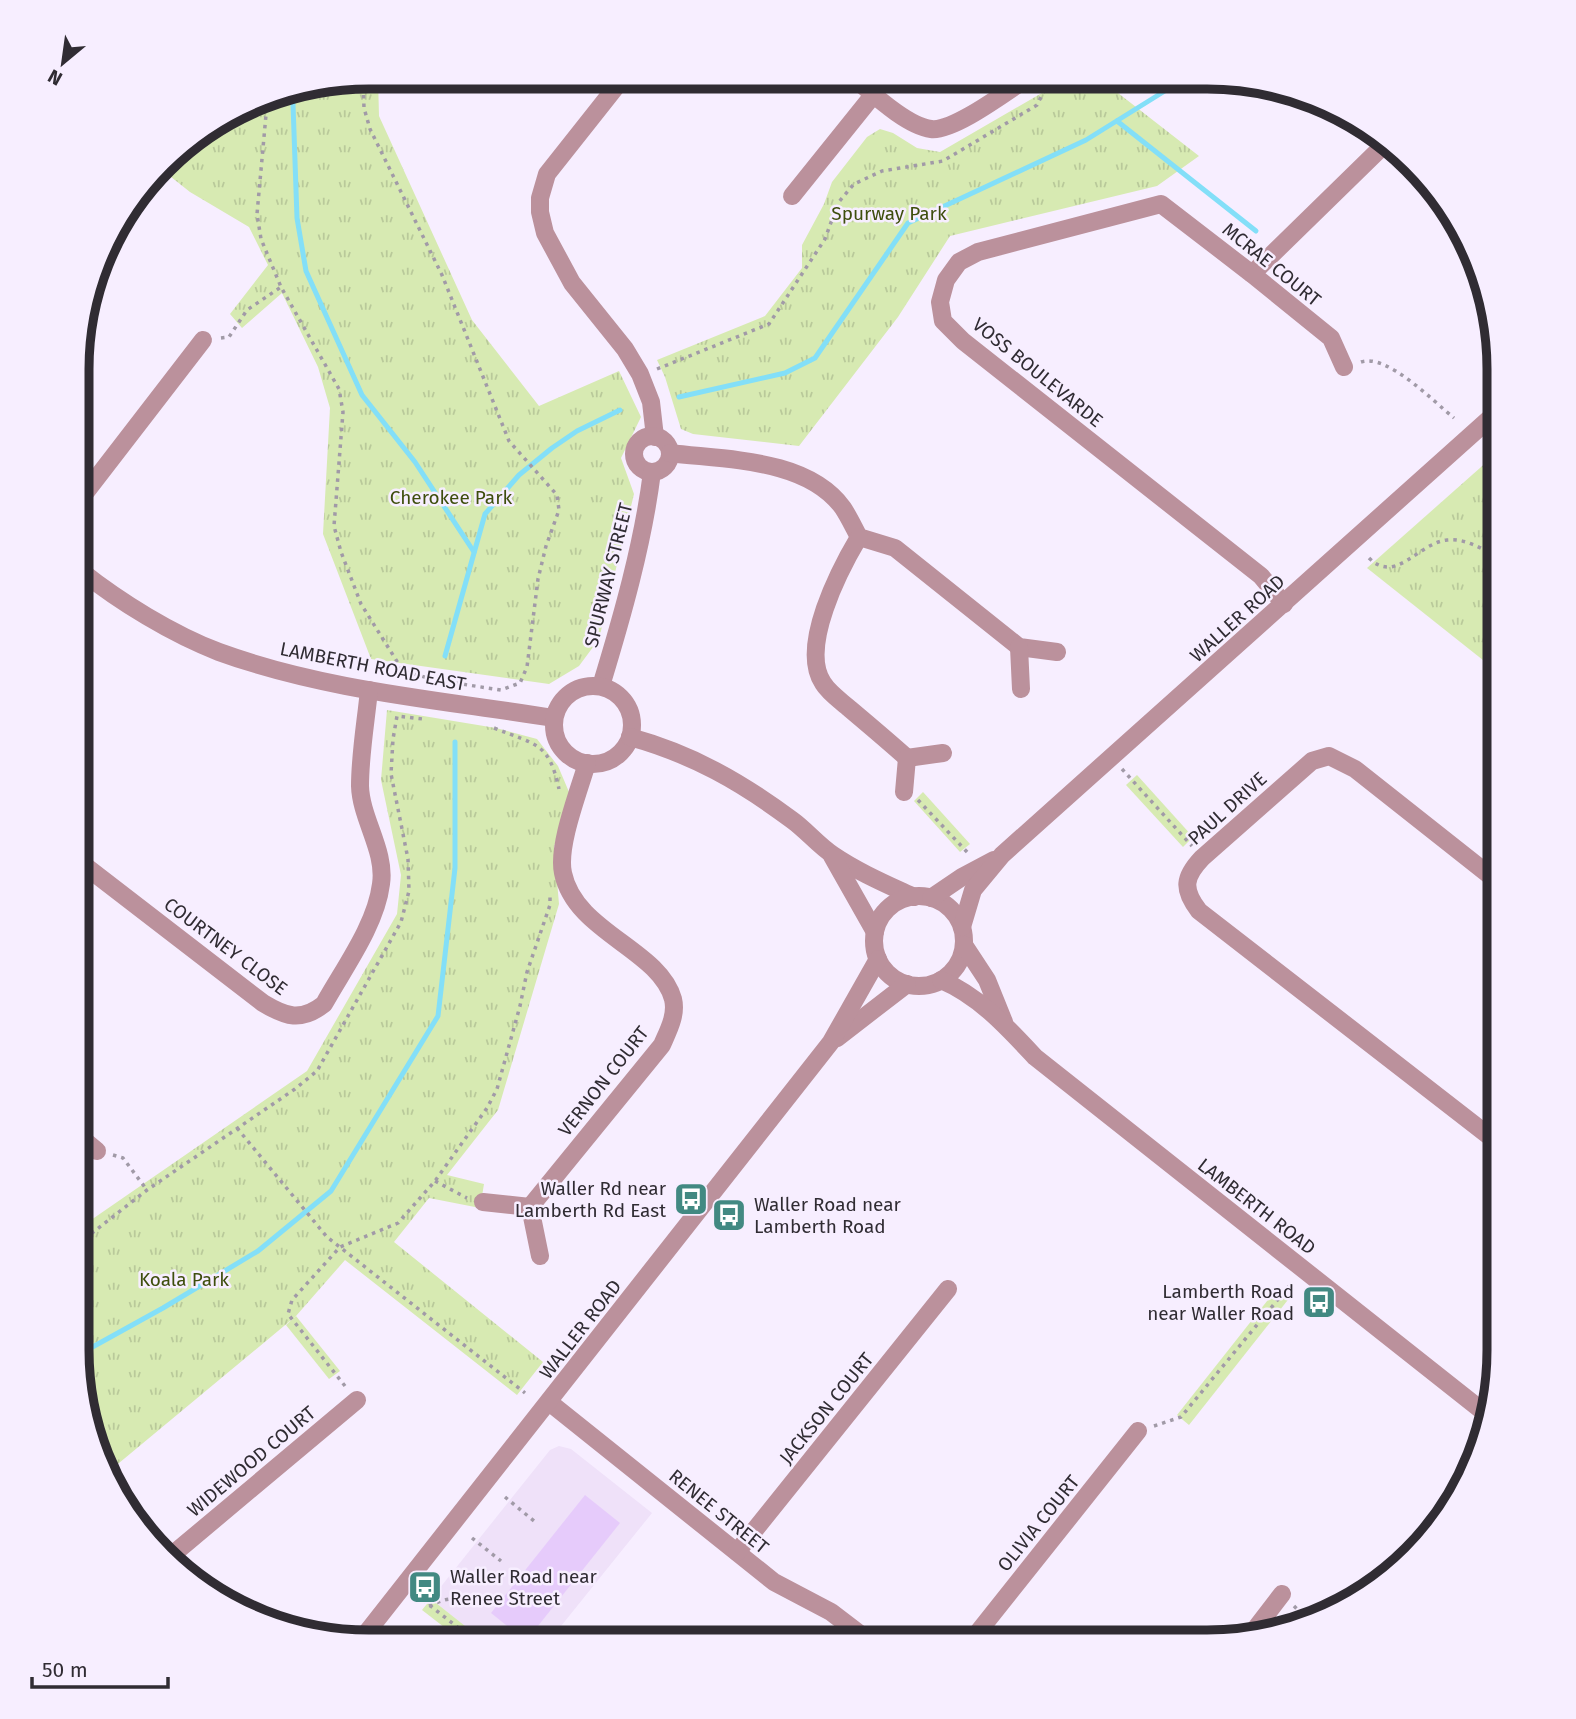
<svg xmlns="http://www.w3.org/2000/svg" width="1576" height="1719" font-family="'Fira Sans',sans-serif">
  <defs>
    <pattern id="park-tufts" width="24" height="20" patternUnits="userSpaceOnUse" patternTransform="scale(1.75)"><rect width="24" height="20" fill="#d7eab2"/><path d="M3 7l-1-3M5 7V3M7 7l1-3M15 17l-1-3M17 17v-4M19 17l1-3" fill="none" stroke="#b9c99a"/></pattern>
  </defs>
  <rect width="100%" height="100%" fill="#f7eeff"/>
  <polygon fill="#efe1f9" points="559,1446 571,1449 652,1513 549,1641 484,1641 431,1599 550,1450"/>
  <g fill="#d7eab2">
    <polygon points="1137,775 1193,837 1183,847 1126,785"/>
    <polygon points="923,792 970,844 960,852 914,801"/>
    <polygon points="1279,1286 1291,1296 1189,1425 1177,1415"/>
    <polygon points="296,1316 340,1371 329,1379 286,1325"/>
    <polygon points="431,1599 484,1641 462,1641 422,1610"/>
  </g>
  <g fill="url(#park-tufts)">
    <polygon points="369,77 378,77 379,116 472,320 539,406 619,371 641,417 621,458 634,494 599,639 579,666 549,684 371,659 323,534 330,408 318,367 282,293 242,328 230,314 268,265 249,227 190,192 161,169 177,149 275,93"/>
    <polygon points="1066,79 1100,79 1199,156 1157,186 950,236 898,317 799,446 693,434 681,429 665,377 657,360 765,316 802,268 802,245 824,204 832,182 867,137 880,129 893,133 917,148 940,152"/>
    <polygon points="1498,452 1498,672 1367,568"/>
    <polygon points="387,710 496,728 537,739 558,766 569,792 554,847 559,904 498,1110 447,1175 484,1184 480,1208 429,1198 394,1242 543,1362 517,1395 345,1260 296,1316 107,1473 92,1444 78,1369 78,1232 91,1220 307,1071 397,914 401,875 381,780"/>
  </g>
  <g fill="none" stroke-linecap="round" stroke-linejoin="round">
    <g stroke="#83dff8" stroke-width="5">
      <polyline points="288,90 293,104 297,218 306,271 362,395 415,462 474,552"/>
      <polyline points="1117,121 1256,231"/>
      <polyline points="679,397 785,373 815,358 908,223 1086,140 1184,79"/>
      <polyline points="445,656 485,514 519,475 552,448 577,431 620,410"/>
      <polyline points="78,1355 163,1308 258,1251 331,1191 438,1016 455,868 455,742"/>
    </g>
  </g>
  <polygon fill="#e6cbfb" points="585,1495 620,1523 526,1641 491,1613"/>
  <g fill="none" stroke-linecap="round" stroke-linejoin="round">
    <g stroke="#a19aa7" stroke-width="3.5" stroke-dasharray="3.5 5" stroke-linecap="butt">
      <polyline points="363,78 364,108 370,129 442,275 509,441 557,495 559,510 546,546 538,579 527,667 520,683 501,690 435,680"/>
      <polyline points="262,100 266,115 257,214 261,239 281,287 339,389 343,412 334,526 341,552 361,604 403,671 435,680 435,684"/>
      <polyline points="221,338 229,337 247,310 281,287"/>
      <path d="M 1361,362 C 1387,353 1434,402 1454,418"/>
      <polyline points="657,369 769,324 825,239 838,203 854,184 882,171 943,161 1037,105 1047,85"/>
      <path d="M 1369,558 C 1396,585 1418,543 1447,540 C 1466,538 1482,549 1498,557"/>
      <path d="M 494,728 C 536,745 549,742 559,789"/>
      <polyline points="1122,769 1192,846"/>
      <polyline points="918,800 968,853"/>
      <polyline points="237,1128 327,1237 525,1393"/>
      <polyline points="113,1155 123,1158 147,1190"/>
      <polyline points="435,1181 467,1198"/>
      <polyline points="78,1244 147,1190 295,1089 317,1071 401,922 409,891 408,859 391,774 393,739 397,716 423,719"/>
      <polyline points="345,1386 288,1314 292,1300 340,1247 398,1223 435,1181 487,1108 497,1089 520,1006 527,972 550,905 550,893"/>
      <polyline points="1154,1426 1181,1417 1289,1286"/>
      <polyline points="505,1497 534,1521"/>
      <polyline points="472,1538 501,1561"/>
      <polyline points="423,1600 475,1641"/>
      <path d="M 429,1606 C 443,1600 453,1595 467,1603 L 471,1598"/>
      <polyline points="1294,1606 1301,1613 1325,1614"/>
    </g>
    <g stroke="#bb919c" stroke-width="18">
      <polyline points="623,78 547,174 540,198 540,212 545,233 572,283 625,349 640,374 651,402 655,437"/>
      <path d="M 854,78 C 873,94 907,126 931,129 C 953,132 1006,92 1026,79"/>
      <polyline points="792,196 874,94"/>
      <polyline points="1252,274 1384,145"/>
      <circle cx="652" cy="454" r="18"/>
      <path d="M 670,453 C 725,460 807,458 843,508 C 849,517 854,528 859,537 L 895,548 L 1019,647 L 1057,652"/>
      <polyline points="82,497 203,340"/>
      <path d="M 859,537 C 840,569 799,647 823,683 C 829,693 841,701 850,709 C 869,725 888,741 907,758"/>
      <path d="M 81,571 C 120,602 172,634 219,652 C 326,691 442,700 554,718"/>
      <polyline points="1284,604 1261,576 963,341 943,321 940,302 946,280 959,262 978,252 1161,204 1252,274 1331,338 1344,367"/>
      <polyline points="1019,647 1021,689"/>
      <path d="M 601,686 C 622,617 643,544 652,472"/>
      <circle cx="593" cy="725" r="39"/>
      <path d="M 630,737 C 692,754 741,782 792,820 C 806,830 818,845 833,855 C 858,872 886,884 914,897"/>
      <polyline points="904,792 907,758 943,753"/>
      <polyline points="832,856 875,932"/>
      <path d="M 80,862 L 263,1003 C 286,1017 301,1022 324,1004 C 344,968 376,925 381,884 C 386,851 361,819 360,786 C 360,754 366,721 369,690"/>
      <path d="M 1498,882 L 1355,769 L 1329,756 L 1312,761 L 1202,858 C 1184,877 1182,889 1199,911 L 1498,1143"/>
      <circle cx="919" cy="941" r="45"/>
      <polyline points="931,898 962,877 994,860"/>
      <polyline points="962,927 973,890 1002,855 1498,411"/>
      <polyline points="964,945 987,980 1004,1022"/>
      <path d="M 941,980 C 979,996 1007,1027 1035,1057 L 1485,1413"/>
      <polyline points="837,1038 907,984"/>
      <polyline points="79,1136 97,1151"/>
      <polyline points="483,1202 530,1207 540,1256"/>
      <path d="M 530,1207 L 662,1045 C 668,1031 677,1015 673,999 C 659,949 575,932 563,873 C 557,846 579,791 587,763"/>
      <polyline points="549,1402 774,1582 831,1612 869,1641"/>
      <polyline points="737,1552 948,1289"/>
      <polyline points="172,1555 357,1400"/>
      <polyline points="1249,1637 1282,1594"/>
      <polyline points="360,1641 831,1042 878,959"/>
      <polyline points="971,1641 1138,1431"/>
    </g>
  </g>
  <defs>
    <g id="bus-square" transform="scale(1.75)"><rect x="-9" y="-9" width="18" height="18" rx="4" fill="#428982" stroke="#f7eeff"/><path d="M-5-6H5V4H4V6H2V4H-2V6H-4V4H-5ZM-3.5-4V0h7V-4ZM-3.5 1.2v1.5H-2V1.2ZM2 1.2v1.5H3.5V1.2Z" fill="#fff"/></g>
  </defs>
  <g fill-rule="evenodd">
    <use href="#bus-square" x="691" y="1199"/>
    <use href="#bus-square" x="729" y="1215"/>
    <use href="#bus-square" x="1319" y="1302"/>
    <use href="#bus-square" x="425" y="1587"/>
  </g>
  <g text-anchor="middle" stroke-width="5" stroke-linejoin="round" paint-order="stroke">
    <g font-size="19" fill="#3e4e0d" stroke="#f7eeff">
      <text x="889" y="220">Spurway Park</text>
      <text x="451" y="504">Cherokee Park</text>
      <text x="184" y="1286">Koala Park</text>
    </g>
    <g font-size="19" fill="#302c33" stroke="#f7eeff">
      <text transform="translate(1272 264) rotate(39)" y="7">MCRAE COURT</text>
      <text transform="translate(1038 372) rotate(39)" y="7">VOSS BOULEVARDE</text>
      <text transform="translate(608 575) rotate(-76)" y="7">SPURWAY STREET</text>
      <text transform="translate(1237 618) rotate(-42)" y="7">WALLER ROAD</text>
      <text transform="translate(373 666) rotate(11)" y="7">LAMBERTH ROAD EAST</text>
      <text transform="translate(1227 808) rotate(-42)" y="7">PAUL DRIVE</text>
      <text transform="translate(226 946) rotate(37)" y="7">COURTNEY CLOSE</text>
      <text transform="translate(603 1081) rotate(-52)" y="7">VERNON COURT</text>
      <text transform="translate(1257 1206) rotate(38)" y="7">LAMBERTH ROAD</text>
      <text transform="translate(580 1329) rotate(-52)" y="7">WALLER ROAD</text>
      <text transform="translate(826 1408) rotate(-51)" y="7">JACKSON COURT</text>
      <text transform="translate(251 1461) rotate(-40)" y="7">WIDEWOOD COURT</text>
      <text transform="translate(719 1511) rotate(39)" y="7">RENEE STREET</text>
      <text transform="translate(1038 1523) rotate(-51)" y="7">OLIVIA COURT</text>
    </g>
    <g font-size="19" fill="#302c33" stroke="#f7eeff" text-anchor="end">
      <text x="666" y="1195">Waller Rd near<tspan x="666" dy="22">Lamberth Rd East</tspan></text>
      <text x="754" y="1211" text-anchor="start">Waller Road near<tspan x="754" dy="22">Lamberth Road</tspan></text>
      <text x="1294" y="1298">Lamberth Road<tspan x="1294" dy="22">near Waller Road</tspan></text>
      <text x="450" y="1583" text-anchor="start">Waller Road near<tspan x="450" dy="22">Renee Street</tspan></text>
    </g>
  </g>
  <path d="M0 0H1576V1719H0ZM369 89H1207A280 280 0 0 1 1487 369V1350A280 280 0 0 1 1207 1630H369A280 280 0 0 1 89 1350V369A280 280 0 0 1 369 89Z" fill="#f7eeff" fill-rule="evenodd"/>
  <path fill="none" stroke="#302c33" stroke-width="9" d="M369 89H1207A280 280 0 0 1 1487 369V1350A280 280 0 0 1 1207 1630H369A280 280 0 0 1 89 1350V369A280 280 0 0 1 369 89Z"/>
  <g transform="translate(63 63) rotate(209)" stroke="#f7eeff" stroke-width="5" paint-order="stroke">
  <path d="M0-5L12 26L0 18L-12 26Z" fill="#302c33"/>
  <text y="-10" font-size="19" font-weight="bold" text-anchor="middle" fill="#302c33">N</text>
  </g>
  <path d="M32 1677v10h136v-10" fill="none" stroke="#302c33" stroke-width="3.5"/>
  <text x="42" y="1677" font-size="21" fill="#302c33" stroke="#f7eeff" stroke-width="5" paint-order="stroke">50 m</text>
</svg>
